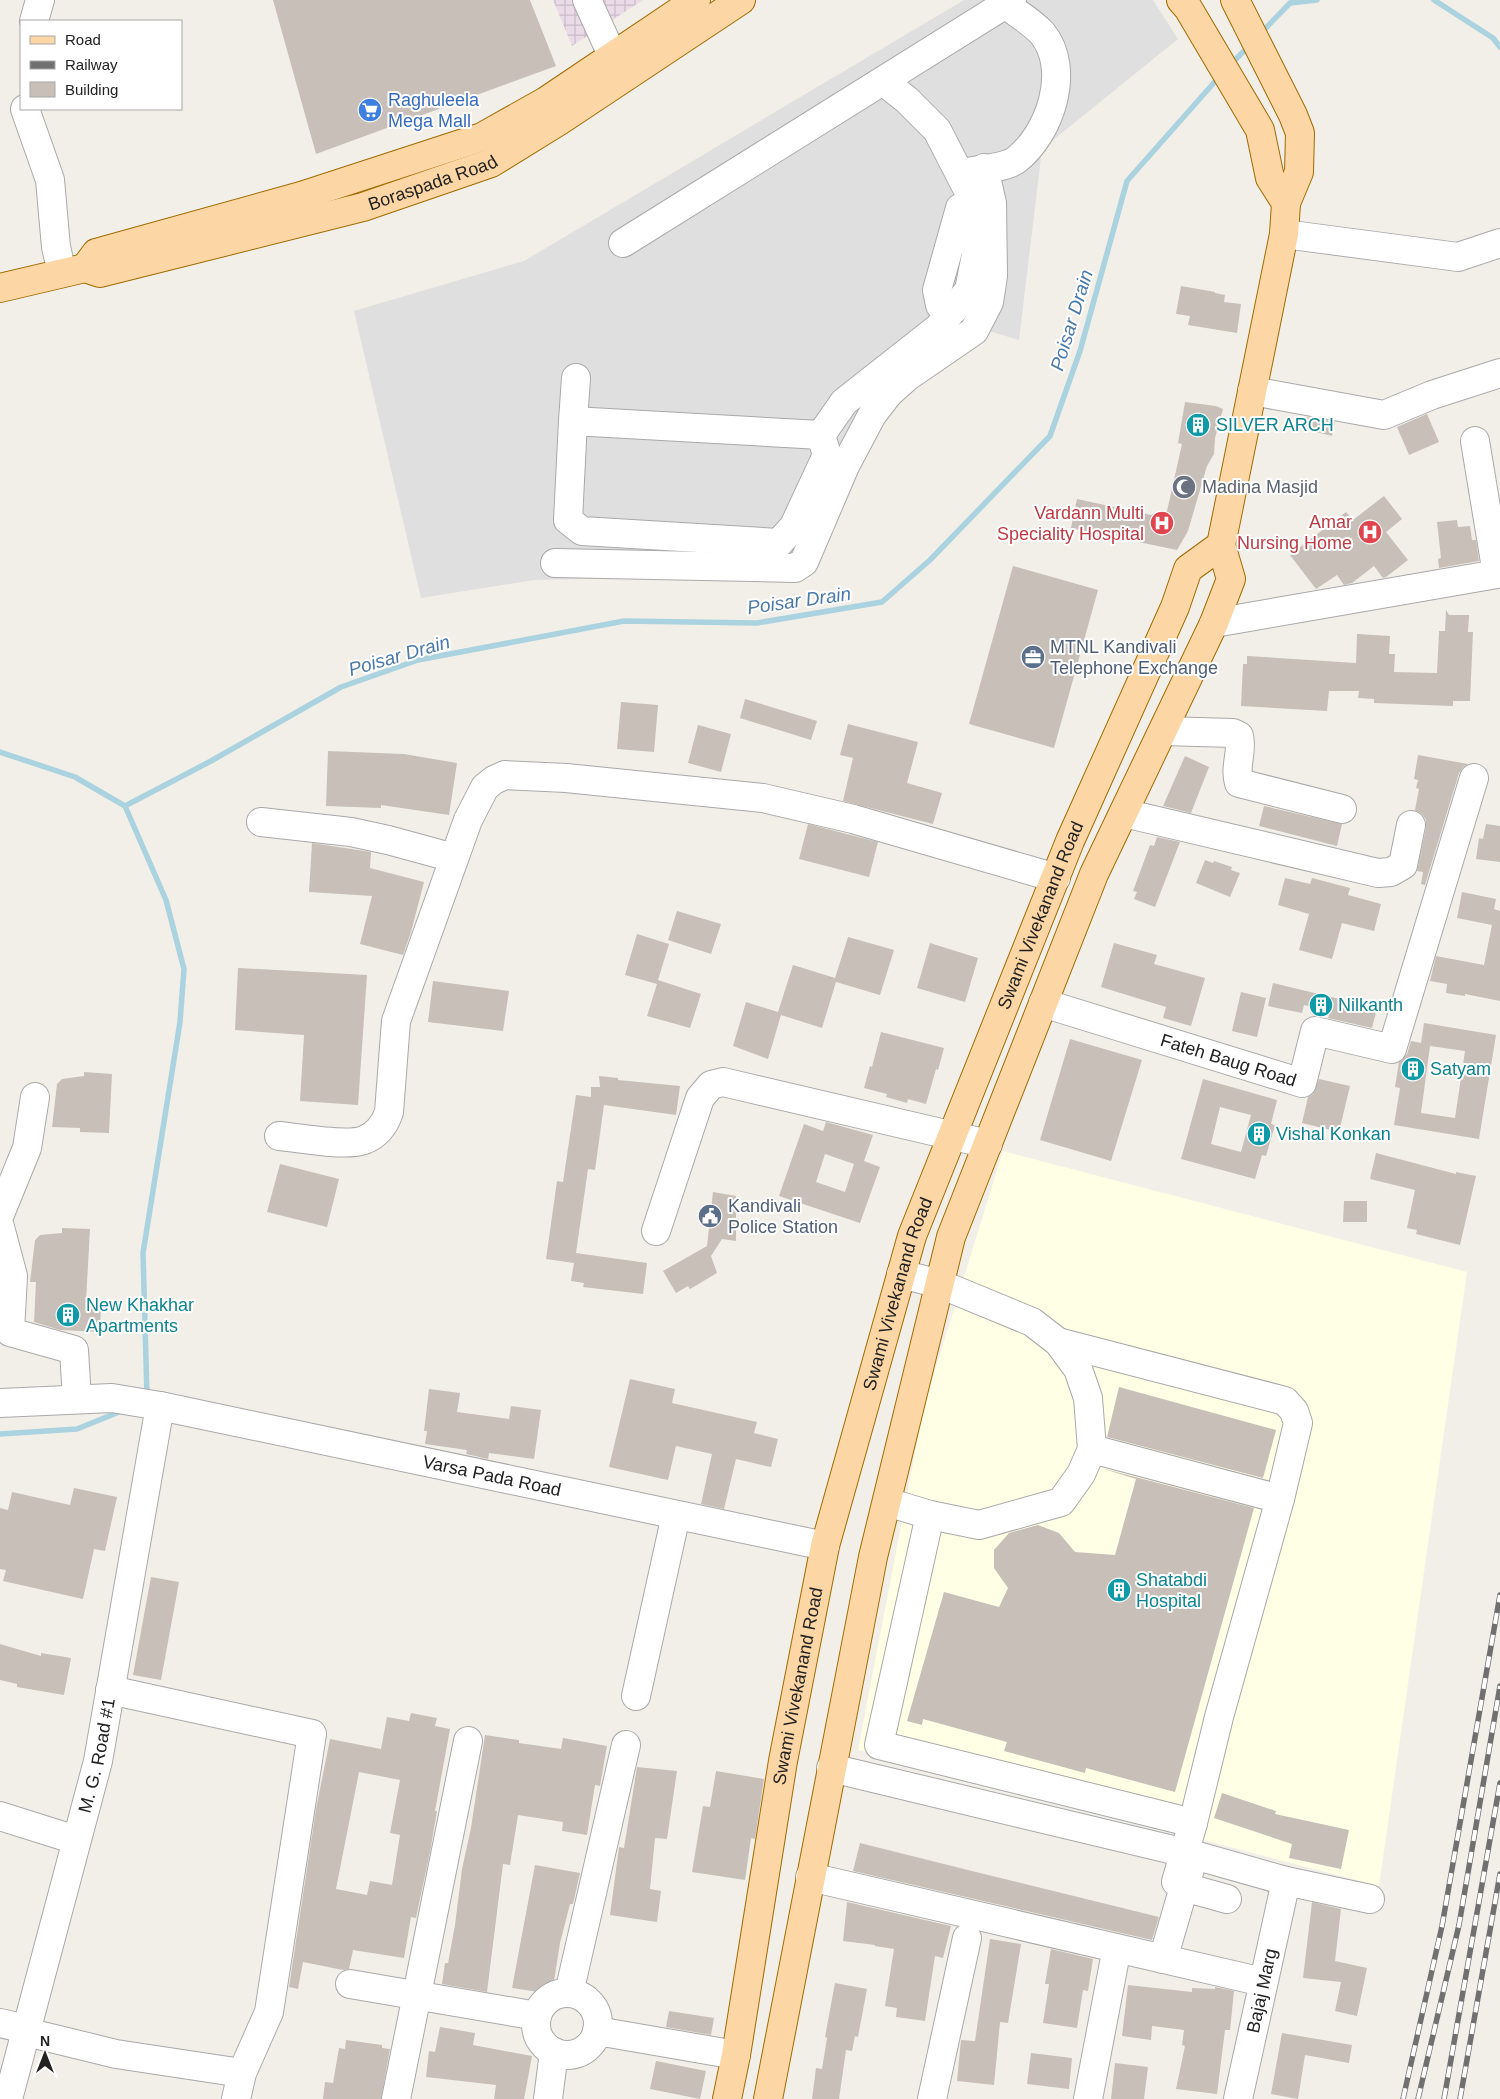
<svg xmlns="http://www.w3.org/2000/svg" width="1500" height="2099" font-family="Helvetica,sans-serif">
  <defs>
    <pattern id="industrial-grid" width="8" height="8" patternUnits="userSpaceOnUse" patternTransform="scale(1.25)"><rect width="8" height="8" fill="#ebdbe8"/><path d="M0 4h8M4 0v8" fill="none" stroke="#c9bcc7"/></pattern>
  </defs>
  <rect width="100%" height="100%" fill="#f2efe9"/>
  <polygon fill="#e0dfdf" points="964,0 1153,0 1178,39 1042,149 1019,340 969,325 881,410 804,574 534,580 421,598 354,311 524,261"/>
  <polygon fill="url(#industrial-grid)" points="553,0 643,0 572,46"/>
  <polygon fill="#ffffe5" points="1003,1151 1467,1272 1379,1886 858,1750 924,1406"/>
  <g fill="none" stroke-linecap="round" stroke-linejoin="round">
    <g stroke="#aad3df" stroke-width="5.5">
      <polyline points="1434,0 1493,38 1500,47"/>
      <polyline points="1260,34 1290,3 1317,0"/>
      <polyline points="1230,65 1250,45"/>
      <polyline points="0,752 75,777 125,806 211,761 341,687 418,660 624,621 757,623 882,602 930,560 1050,436 1080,351 1127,181 1219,77"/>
      <polyline points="125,806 166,900 184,969 180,1022 143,1253 147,1396"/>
      <polyline points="0,1434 77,1429 124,1410"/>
    </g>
  </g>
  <g fill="#c7bfb8" fill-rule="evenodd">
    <polygon points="273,0 530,0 556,66 316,154"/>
    <polygon points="1181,286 1215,292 1215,293 1225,295 1224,302 1241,304 1237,333 1188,325 1190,316 1176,314"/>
    <polygon points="1185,402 1216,406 1223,409 1215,438 1214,454 1207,466 1188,531 1177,550 1071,528 1077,499 1151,515 1167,511 1182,444 1178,443"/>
    <polygon points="1427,414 1439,442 1409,455 1397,427"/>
    <polygon points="1307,417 1335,422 1332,436 1304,429"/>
    <polygon points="1384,496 1402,519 1386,532 1408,560 1386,577 1383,578 1374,566 1352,583 1344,585 1337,575 1316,589 1290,555 1346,512 1353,520"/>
    <polygon points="1457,520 1458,527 1470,526 1472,540 1476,540 1479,561 1439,568 1438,559 1441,558 1437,522"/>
    <polygon points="1013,566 1098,590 1054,748 969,724"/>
    <polygon points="1446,610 1449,615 1469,615 1468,632 1473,632 1470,701 1453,701 1453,706 1374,703 1374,699 1358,698 1359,691 1329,691 1327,711 1241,706 1243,664 1247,664 1247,656 1356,663 1357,634 1390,636 1389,654 1395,654 1394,672 1437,673 1439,631 1445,631"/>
    <polygon points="745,699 817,721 811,740 740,718"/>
    <polygon points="621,702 658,705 654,752 617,749"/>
    <polygon points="848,724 918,742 907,783 942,793 933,824 843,801 853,758 840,755"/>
    <polygon points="698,725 731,734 721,772 688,763"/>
    <polygon points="328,751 404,754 457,763 449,815 381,805 381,808 326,806"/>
    <polygon points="1418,755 1468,764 1463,767 1459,773 1425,885 1421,884 1423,872 1417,871 1426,828 1426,820 1422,814 1415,810 1419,789 1416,788 1418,780 1414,779"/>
    <polygon points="1185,756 1209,767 1191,813 1163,806"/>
    <polygon points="1264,806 1342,824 1337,846 1259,826"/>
    <polygon points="808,824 878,842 869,877 799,859"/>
    <polygon points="1486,824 1500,826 1500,862 1476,859 1479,838 1483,839"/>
    <polygon points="1157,837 1180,842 1155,907 1134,899 1137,892 1133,891 1150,845 1154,846"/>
    <polygon points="312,843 371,852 370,868 424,882 411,932 403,955 360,944 372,896 309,892"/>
    <polygon points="1205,860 1213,863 1214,861 1232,867 1231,870 1240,873 1230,897 1196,883"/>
    <polygon points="1285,878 1310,884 1312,878 1350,888 1348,895 1381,904 1374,931 1342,923 1332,959 1299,950 1309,914 1278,905"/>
    <polygon points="1462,892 1496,899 1494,909 1500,911 1500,1001 1465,994 1465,996 1446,993 1447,984 1430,981 1436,956 1484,965 1492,925 1457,918"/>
    <polygon points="677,911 721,924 711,954 668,940"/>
    <polygon points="637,934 669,944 658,980 701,994 690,1028 647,1016 657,984 625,975"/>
    <polygon points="848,937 894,950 880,995 836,982 822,1028 781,1015 768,1059 733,1046 746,1002 778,1012 793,965 835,978"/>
    <polygon points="930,943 978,958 965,1002 917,988"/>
    <polygon points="1114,943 1157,955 1154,964 1205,978 1191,1026 1163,1018 1166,1007 1101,987"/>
    <polygon points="238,968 367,975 358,1105 300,1101 304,1035 235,1030"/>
    <polygon points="433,981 509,991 503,1031 428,1022"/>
    <polygon points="1273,983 1377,1008 1372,1028 1328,1018 1330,1012 1304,1005 1302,1013 1268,1006"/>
    <polygon points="1241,992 1266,998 1257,1037 1232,1031"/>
    <path d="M 1424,1023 L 1496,1035 L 1479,1139 L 1394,1125 L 1400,1088 L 1395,1087 L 1399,1062 L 1407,1054 L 1411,1041 L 1421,1043 ZM 1430,1046 L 1465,1051 L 1455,1118 L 1421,1113 Z"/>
    <polygon points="881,1032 944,1048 938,1070 936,1069 926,1104 908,1099 907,1103 886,1097 887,1094 864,1088 870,1066 872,1067"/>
    <polygon points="1070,1039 1142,1060 1111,1161 1040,1140"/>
    <polygon points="84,1072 112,1074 109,1133 80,1132 80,1128 52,1127 57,1084 62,1079 84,1076"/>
    <polygon points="599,1076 618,1078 618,1080 680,1086 676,1115 604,1105 595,1170 588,1169 576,1253 647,1263 643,1294 583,1287 584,1283 571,1281 574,1263 546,1259 557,1181 563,1182 576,1095 591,1097 591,1087 600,1087"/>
    <path d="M 1203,1079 L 1277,1100 L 1271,1124 L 1275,1125 L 1266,1156 L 1262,1155 L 1255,1179 L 1181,1159 ZM 1220,1107 L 1251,1115 L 1241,1152 L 1211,1144 Z"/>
    <polygon points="1319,1079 1350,1086 1339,1132 1302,1123 1308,1097 1313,1094"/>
    <path d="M 826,1122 L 873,1135 L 864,1161 L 880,1167 L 860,1223 L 779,1196 L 804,1124 L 823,1131 ZM 825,1154 L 854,1164 L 845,1192 L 816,1182 Z"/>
    <polygon points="1376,1153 1456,1174 1456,1172 1476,1176 1460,1245 1416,1234 1417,1230 1407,1228 1415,1190 1370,1179"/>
    <polygon points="280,1164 339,1179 327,1227 267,1212"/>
    <polygon points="713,1192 736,1196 736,1241 722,1239 711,1256 717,1273 690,1289 688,1286 676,1293 663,1271 707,1246"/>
    <polygon points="1344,1201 1367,1201 1367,1222 1343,1222"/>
    <polygon points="62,1228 90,1229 86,1301 101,1302 100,1332 60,1330 34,1322 36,1282 30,1282 35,1240 40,1235 62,1233"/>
    <polygon points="630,1379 675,1389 672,1403 757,1422 754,1433 778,1439 771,1467 736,1459 724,1509 701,1504 712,1454 676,1446 668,1480 609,1467"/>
    <polygon points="1119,1387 1276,1430 1263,1478 1107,1437"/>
    <polygon points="429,1389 460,1393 457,1412 509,1419 511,1406 541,1410 534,1459 489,1453 488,1459 466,1454 467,1450 425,1444 427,1431 424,1431"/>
    <polygon points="1101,1468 1254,1508 1175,1792 1086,1768 1085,1773 1004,1751 1007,1742 923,1719 922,1725 907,1721 944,1592 999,1607 1008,1588 994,1568 994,1550 1009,1533 1038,1525 1059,1533 1075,1552 1115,1555 1136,1479"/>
    <polygon points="74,1488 117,1497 105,1551 94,1549 83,1599 3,1581 6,1570 0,1569 0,1508 8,1510 12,1492 70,1505"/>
    <polygon points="151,1577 179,1582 161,1680 133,1675"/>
    <polygon points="0,1644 41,1656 41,1653 71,1658 64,1695 17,1687 17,1684 0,1680"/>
    <path d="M 411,1713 L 437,1718 L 435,1726 L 450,1729 L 435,1811 L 437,1811 L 430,1852 L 416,1918 L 411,1917 L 404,1958 L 353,1950 L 349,1969 L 343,1970 L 303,1962 L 298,1989 L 289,1987 L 316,1809 L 330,1739 L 381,1749 L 387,1717 L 409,1721 ZM 359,1772 L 400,1780 L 390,1833 L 400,1835 L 392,1885 L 370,1881 L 367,1895 L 336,1889 Z"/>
    <polygon points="485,1735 519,1740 519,1743 561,1749 563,1738 607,1746 600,1786 595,1785 587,1835 562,1831 563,1822 518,1815 510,1865 503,1864 487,1992 442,1984 445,1963 448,1963 455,1925 462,1869 471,1828"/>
    <polygon points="637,1767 677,1771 667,1839 655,1838 650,1889 661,1891 657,1922 610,1915 619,1847 624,1848"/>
    <polygon points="716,1771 764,1779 755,1839 751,1838 745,1880 692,1872 703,1806 710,1807"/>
    <polygon points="1222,1793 1276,1811 1275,1814 1349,1830 1341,1869 1289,1858 1292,1844 1214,1818"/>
    <polygon points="860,1843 984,1874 1159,1917 1152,1940 853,1871"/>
    <polygon points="535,1865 580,1873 573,1904 570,1904 560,1943 552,1994 512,1988"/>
    <polygon points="847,1902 951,1926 943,1958 935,1956 925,2021 896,2017 897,2008 885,2006 894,1949 875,1946 875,1945 843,1941"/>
    <polygon points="1312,1902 1341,1909 1335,1961 1367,1968 1357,2016 1335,2011 1341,1982 1303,1978"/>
    <polygon points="990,1939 1021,1944 1008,2023 1000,2022 994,2085 957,2081 961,2040 975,2041"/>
    <polygon points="1051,1949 1093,1959 1088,1991 1083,1990 1077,2028 1043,2023 1049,1984 1045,1984"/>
    <polygon points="835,1983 867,1989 858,2037 855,2036 852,2051 846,2050 839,2099 812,2099 816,2068 822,2069 827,2038 825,2037"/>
    <polygon points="1128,1985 1192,1992 1192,1988 1215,1989 1215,1987 1234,1991 1230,2030 1225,2030 1217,2094 1176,2089 1185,2046 1182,2045 1184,2030 1152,2026 1151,2040 1122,2036"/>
    <polygon points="669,2011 714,2018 711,2035 666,2027"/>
    <polygon points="440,2027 475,2033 473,2045 532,2056 524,2099 494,2099 496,2085 426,2077 429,2051 435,2052"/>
    <polygon points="1282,2033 1352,2045 1349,2063 1305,2055 1298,2099 1271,2094"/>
    <polygon points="346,2040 382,2045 382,2048 390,2049 381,2099 323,2099 325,2082 333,2083 339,2048 345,2049"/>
    <polygon points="1031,2053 1072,2058 1069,2089 1027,2084"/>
    <polygon points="656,2061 706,2071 700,2099 650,2089"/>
    <polygon points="1115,2063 1148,2067 1144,2099 1111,2099"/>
  </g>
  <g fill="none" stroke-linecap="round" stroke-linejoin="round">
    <g stroke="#a9a9a9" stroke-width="30">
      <g id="minor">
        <polyline points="587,0 613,57"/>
        <polyline points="34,21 40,0"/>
        <polyline points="25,109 50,180 56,247 62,273"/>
        <path d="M 967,172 C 979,170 1007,167 1016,160 C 1050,134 1072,69 1042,33 C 1032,22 1016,13 1005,4"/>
        <polyline points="1284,234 1458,257 1500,243"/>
        <polyline points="623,243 1012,0"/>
        <polyline points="954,309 940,305 937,290 960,208"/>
        <polyline points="1252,391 1384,415 1432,395 1500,373"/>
        <polyline points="573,421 576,378"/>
        <polyline points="821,435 573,421 568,520 582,531 779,543 794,526 827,455 821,435 844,402 938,328 969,290 976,255 973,200 937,130 907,100 883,81"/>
        <polyline points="555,563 795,568 804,562 845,466 872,415 889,393 907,377 974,331 989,302 993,276 992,203 984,168"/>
        <polyline points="1214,623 1497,574 1475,441"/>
        <path d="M 1163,731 L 1233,733 L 1239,736 C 1243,751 1234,767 1239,783 L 1342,809"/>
        <polyline points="1124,813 1378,873 1391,872 1403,865 1411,825"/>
        <polyline points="261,822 351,832 388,840 454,858"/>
        <path id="s1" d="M 1043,1003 L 1302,1083 L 1315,1031 L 1392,1049 L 1474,778"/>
        <path d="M 279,1136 C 300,1138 346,1147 364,1140 C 377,1135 385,1124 389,1112 L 396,1021 L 468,820 L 485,787 L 494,780 L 505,775 L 566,778 L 763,798 L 853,819 L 1056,878"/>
        <polyline points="0,1214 27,1148 35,1097"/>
        <polyline points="0,1227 13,1276 10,1332 74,1350 77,1399"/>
        <polyline points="656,1231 700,1098 711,1085 723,1082 988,1144"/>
        <polyline points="1058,1342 1285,1401 1294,1411 1298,1423 1280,1499 1219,1717 1193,1823 1176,1882 1184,1887 1163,1959"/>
        <path id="s2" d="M 0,1403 L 112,1398 L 160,1406 L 825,1546"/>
        <polyline points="1092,1449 1280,1499"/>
        <polyline points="887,1502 930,1515 979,1525 1061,1502 1081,1474 1092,1449 1088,1398 1078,1369 1058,1342 1032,1322 940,1284 901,1274"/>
        <polyline points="930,1515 879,1745 1193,1823"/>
        <polyline points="110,1690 312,1734 269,2012 242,2073 236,2099"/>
        <polyline points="636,1696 676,1515"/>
        <polyline points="831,1768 1194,1855 1286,1881 1370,1899"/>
        <polyline points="0,1816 76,1840"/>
        <polyline points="1190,1869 1184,1887 1227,1899"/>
        <polyline points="810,1877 1263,1982"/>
        <polyline points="350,1984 537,2016"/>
        <polyline points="569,1993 626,1745"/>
        <circle cx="567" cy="2024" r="31"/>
        <polyline points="0,2023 26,2029"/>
        <polyline points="597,2031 736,2055"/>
        <polyline points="26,2032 116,2054 242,2073"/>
        <path id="s3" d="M 8,2099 L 98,1761 L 160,1406"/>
        <polyline points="396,2099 468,1741"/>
        <polyline points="548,2099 554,2052"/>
        <polyline points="932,2099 967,1938"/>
        <polyline points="1088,2099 1114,1963"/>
        <path id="s4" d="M 1238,2099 L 1286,1881"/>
      </g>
    </g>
    <g stroke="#a06b00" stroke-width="30">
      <g id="major">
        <polyline points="1235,0 1293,115 1300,133 1299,172 1286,203"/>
        <polyline points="85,268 96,253 301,196 482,137 546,101 696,0"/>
        <path id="s5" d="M 0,288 L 85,268 L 100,273 L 363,207 L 491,163 L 559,121 L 741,0"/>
        <path id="s6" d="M 727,2099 L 736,2055 L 783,1761 L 825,1546 L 912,1236 L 1070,841 L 1175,607 L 1188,569 L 1221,545"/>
        <polyline points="768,2099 873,1557 951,1237 1094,874 1214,623 1231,579 1221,545 1284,234 1286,203 1270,178 1260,130 1188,8 1181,0"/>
      </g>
    </g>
    <use href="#minor" stroke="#fff" stroke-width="28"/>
    <use href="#major" stroke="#fcd6a4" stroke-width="28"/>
    <g stroke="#707070" stroke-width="5.5">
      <g id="rail">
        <polyline points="1403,2099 1442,1926 1500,1595"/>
        <polyline points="1418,2099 1459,1925 1500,1686"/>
        <polyline points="1444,2099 1500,1783"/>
        <polyline points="1460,2099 1500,1874"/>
      </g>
    </g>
    <use href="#rail" stroke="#fff" stroke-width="4" stroke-dasharray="11" stroke-linecap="butt"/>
  </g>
  <defs>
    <g id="supermarket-disc" transform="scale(1.25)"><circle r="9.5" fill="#3f7fe0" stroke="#fff"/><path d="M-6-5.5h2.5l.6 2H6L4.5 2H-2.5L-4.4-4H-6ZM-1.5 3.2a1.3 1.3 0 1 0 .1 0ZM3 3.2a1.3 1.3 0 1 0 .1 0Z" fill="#fff"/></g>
    <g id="building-disc" transform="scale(1.25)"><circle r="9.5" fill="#0f9aa8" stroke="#fff"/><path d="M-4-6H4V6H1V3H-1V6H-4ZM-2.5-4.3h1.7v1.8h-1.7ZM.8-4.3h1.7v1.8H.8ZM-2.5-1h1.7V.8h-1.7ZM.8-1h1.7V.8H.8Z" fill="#fff"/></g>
    <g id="mosque-disc" transform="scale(1.25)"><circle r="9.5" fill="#6b7280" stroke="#fff"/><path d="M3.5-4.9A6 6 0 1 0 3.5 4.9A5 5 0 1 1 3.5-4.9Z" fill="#fff"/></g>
    <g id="hospital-disc" transform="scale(1.25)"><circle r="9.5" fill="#e0444e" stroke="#fff"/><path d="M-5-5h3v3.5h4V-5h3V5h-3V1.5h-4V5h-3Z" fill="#fff"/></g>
    <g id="office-disc" transform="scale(1.25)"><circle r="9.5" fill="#5c6f8a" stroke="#fff"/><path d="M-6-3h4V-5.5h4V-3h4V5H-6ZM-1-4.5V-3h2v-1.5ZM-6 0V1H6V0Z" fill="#fff"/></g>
    <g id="civic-disc" transform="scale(1.25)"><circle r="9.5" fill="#5c6f8a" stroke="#fff"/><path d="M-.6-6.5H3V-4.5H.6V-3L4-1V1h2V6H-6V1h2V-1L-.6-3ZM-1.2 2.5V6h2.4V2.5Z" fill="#fff"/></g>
  </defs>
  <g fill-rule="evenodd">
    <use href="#supermarket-disc" x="370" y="110"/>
    <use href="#building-disc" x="1198" y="425"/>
    <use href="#mosque-disc" x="1184" y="487"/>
    <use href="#hospital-disc" x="1162" y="523"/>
    <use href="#hospital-disc" x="1370" y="532"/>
    <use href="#office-disc" x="1033" y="657"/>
    <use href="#building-disc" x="1321" y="1005"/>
    <use href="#building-disc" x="1413" y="1069"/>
    <use href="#building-disc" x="1259" y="1134"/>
    <use href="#civic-disc" x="710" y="1216"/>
    <use href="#building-disc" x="68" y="1315"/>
    <use href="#building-disc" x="1119" y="1590"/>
  </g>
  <g text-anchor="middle" stroke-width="4" stroke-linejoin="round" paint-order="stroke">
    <g font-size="18" fill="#366cbe" stroke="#fff" text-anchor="start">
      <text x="388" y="106">Raghuleela<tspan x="388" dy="21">Mega Mall</tspan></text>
    </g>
    <g font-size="18" fill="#222" stroke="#fff">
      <text dy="6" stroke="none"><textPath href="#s5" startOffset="448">Boraspada Road</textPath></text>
      <text dy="6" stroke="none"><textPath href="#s6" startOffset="1229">Swami Vivekanand Road</textPath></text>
      <text dy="6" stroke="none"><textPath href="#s1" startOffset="194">Fateh Baug Road</textPath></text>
      <text dy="6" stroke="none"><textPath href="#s6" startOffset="824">Swami Vivekanand Road</textPath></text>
      <text dy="6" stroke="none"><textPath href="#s2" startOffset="500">Varsa Pada Road</textPath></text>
      <text dy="6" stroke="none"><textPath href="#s6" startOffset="419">Swami Vivekanand Road</textPath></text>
      <text dy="6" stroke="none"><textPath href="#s3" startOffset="355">M. G. Road #1</textPath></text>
      <text dy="6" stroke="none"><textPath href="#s4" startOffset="111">Bajaj Marg</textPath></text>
    </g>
    <g font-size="18" fill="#0d838f" stroke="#fff" text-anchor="start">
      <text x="1216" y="431">SILVER ARCH</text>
      <text x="1338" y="1011">Nilkanth</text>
      <text x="1430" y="1075">Satyam</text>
      <text x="1276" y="1140">Vishal Konkan</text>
      <text x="86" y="1311">New Khakhar<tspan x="86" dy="21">Apartments</tspan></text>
      <text x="1136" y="1586">Shatabdi<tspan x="1136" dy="21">Hospital</tspan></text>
    </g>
    <g font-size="18" fill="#5b616d" stroke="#fff" text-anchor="start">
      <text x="1202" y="493">Madina Masjid</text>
    </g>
    <g font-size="18" fill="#be3a42" stroke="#fff" text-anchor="end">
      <text x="1144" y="519">Vardann Multi<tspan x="1144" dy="21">Speciality Hospital</tspan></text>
      <text x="1352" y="528">Amar<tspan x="1352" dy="21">Nursing Home</tspan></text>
    </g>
    <g font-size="18" fill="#4e5e75" stroke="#fff" text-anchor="start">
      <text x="1050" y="653">MTNL Kandivali<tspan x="1050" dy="21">Telephone Exchange</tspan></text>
      <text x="728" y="1212">Kandivali<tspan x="728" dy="21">Police Station</tspan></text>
    </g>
    <g font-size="19" font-style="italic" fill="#4a7aab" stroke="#fff">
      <text transform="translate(1071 320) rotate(-73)" y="7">Poisar Drain</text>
      <text transform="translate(799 600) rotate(-8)" y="7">Poisar Drain</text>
      <text transform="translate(399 655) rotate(-16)" y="7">Poisar Drain</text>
    </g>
  </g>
  <rect x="20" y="20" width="162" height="90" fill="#ffffff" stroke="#a7a7a7"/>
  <rect x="30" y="36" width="25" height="8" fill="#fcd6a4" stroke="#a7a7a7"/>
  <text x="65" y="45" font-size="15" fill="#222222">Road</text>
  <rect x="30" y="61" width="25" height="8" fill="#707070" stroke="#a7a7a7"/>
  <text x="65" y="70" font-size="15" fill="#222222">Railway</text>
  <rect x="30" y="82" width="25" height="15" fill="#c7bfb8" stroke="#a7a7a7"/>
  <text x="65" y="95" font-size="15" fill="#222222">Building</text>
  <g transform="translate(45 2054)" stroke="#ffffff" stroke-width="4" paint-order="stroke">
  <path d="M0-4L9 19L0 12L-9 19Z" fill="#222222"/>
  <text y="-8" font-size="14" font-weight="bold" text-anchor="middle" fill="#222222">N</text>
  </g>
</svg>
